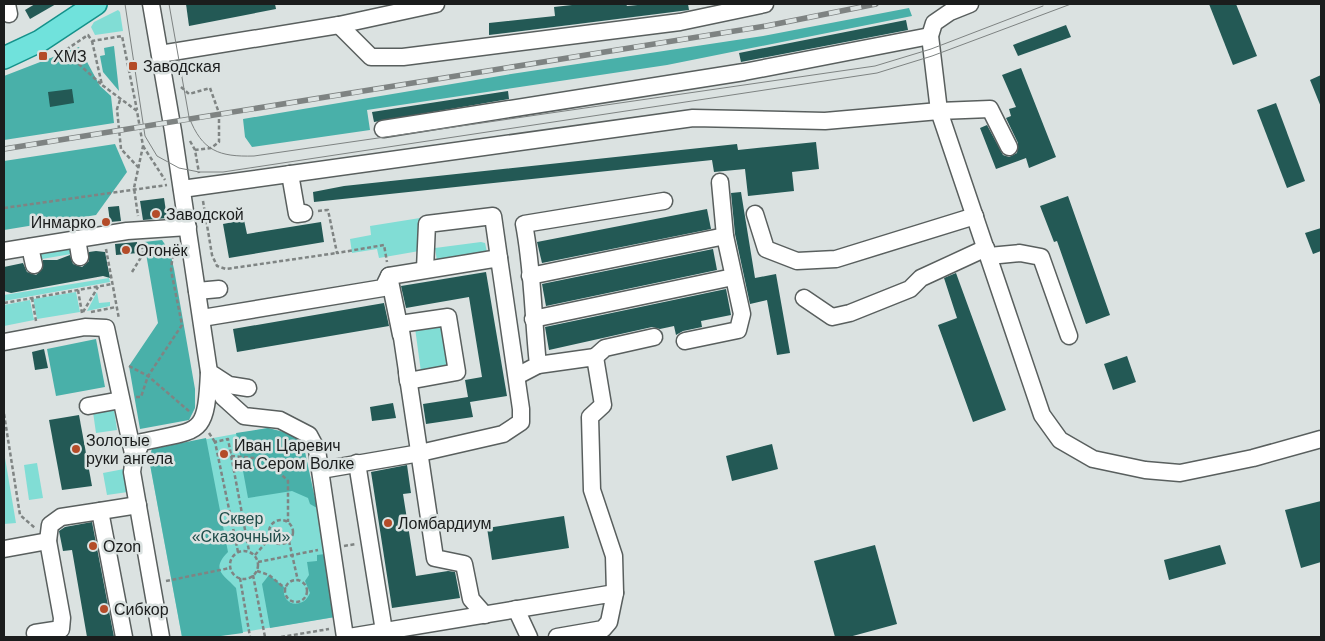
<svg xmlns="http://www.w3.org/2000/svg" width="1325" height="641" font-family="Arial,sans-serif">
  <rect width="100%" height="100%" fill="#dbe2e1"/>
  <g fill="#81ddd5">
    <polygon points="118,10 120,12 123,31 95,35 91,27 94,22"/>
    <polygon points="420,218 425,250 379,258 377,249 352,253 350,239 371,235 370,226"/>
    <polygon points="481,242 485,243 487,252 484,255 437,261 435,248"/>
    <polygon points="72,243 77,253 36,260 35,250"/>
    <polygon points="109,278 110,282 4,301 4,295"/>
    <polygon points="76,292 80,312 37,319 33,299"/>
    <polygon points="97,292 99,303 110,302 110,306 87,311"/>
    <polygon points="30,300 34,320 4,326 4,305"/>
    <polygon points="442,324 449,368 421,372 415,328"/>
    <polygon points="114,409 117,430 96,433 93,412"/>
    <polygon points="268,428 295,437 303,443 317,508 335,617 213,637 182,637 149,459 152,449"/>
    <polygon points="4,452 16,523 4,524"/>
    <polygon points="37,463 43,498 29,500 24,465"/>
    <polygon points="124,469 128,492 107,495 103,473"/>
  </g>
  <g fill="#49b0a9">
    <polygon points="909,8 912,16 667,65 367,110 370,130 252,147 245,137 243,119 511,74 763,36"/>
    <polygon points="114,46 119,91 103,72 100,56 105,55 104,48"/>
    <polygon points="79,47 100,86 111,96 114,123 4,140 4,76"/>
    <polygon points="115,144 127,172 96,215 4,230 4,161"/>
    <polygon points="162,240 170,252 174,269 195,389 195,408 189,420 140,429 129,366 158,323 144,242"/>
    <polygon points="96,339 105,387 56,396 47,349"/>
    <polygon points="268,428 288,433 303,443 317,508 310,504 308,498 292,491 248,498 236,433"/>
    <path d="M 206,438 L 228,552 C 210,570 224,575 236,588 L 243,633 L 213,637 L 182,637 L 149,459 L 152,449 Z"/>
    <path d="M 325,554 L 335,617 L 270,628 L 262,584 L 269,575 L 284,587 C 281,606 303,610 310,593 L 305,581 L 309,575 L 307,562 L 317,561 L 317,555 Z"/>
  </g>
  <g fill="#235955">
    <polygon points="35,4 56,4 30,19 25,10"/>
    <polygon points="186,4 275,4 276,9 189,26"/>
    <polygon points="581,4 626,4 627,6 648,4 688,4 689,10 489,35 489,23 555,16 554,7"/>
    <polygon points="1209,4 1236,4 1257,56 1233,65"/>
    <polygon points="906,20 908,30 741,62 739,53"/>
    <polygon points="1066,25 1071,37 1018,56 1013,45"/>
    <polygon points="1021,68 1056,157 1029,168 1026,158 996,169 980,128 987,125 1003,155 1009,157 1017,153 1018,143 1006,118 1011,116 1009,109 1016,107 1002,75"/>
    <polygon points="1321,75 1321,107 1310,80"/>
    <polygon points="72,89 74,103 50,107 48,92"/>
    <polygon points="508,91 509,99 374,122 372,112"/>
    <polygon points="1276,103 1305,181 1287,188 1257,110"/>
    <polygon points="816,142 819,169 792,172 794,191 748,196 745,169 714,172 712,160 314,202 313,192 344,186 737,144 738,150"/>
    <polygon points="741,192 755,278 776,274 790,353 777,355 767,300 750,304 735,234 731,193"/>
    <polygon points="1068,196 1110,315 1086,324 1057,241 1054,242 1040,206"/>
    <polygon points="164,198 167,218 143,220 140,201"/>
    <polygon points="119,206 121,221 110,222 108,207"/>
    <polygon points="707,209 711,229 542,263 537,242"/>
    <polygon points="244,220 247,234 321,222 324,242 229,258 223,224"/>
    <polygon points="1321,228 1321,251 1313,254 1305,233"/>
    <polygon points="137,242 138,253 116,255 115,244"/>
    <polygon points="713,249 717,270 546,306 542,284"/>
    <polygon points="96,251 105,252 110,278 103,276 11,293 4,291 4,267 23,263 27,272 36,275 43,268 43,260 57,260 70,255 73,264 82,267 89,261 89,252"/>
    <polygon points="486,272 507,396 470,402 473,417 426,424 423,404 468,397 465,380 482,377 469,297 406,308 401,286"/>
    <polygon points="956,273 1006,410 973,422 938,325 957,318 944,278"/>
    <polygon points="726,289 731,315 701,321 702,327 683,331 676,335 674,326 660,329 652,327 549,350 545,327"/>
    <polygon points="384,303 389,326 237,352 233,329"/>
    <polygon points="44,349 48,368 35,370 32,352"/>
    <polygon points="1127,356 1136,382 1113,390 1104,364"/>
    <polygon points="393,403 396,418 372,421 370,407"/>
    <polygon points="79,415 92,486 62,490 49,420"/>
    <polygon points="772,444 778,469 732,481 726,456"/>
    <polygon points="407,465 411,493 403,494 416,576 448,571 455,572 460,598 392,608 371,472"/>
    <polygon points="1321,501 1321,562 1301,568 1285,510"/>
    <polygon points="564,516 569,548 492,560 487,528"/>
    <polygon points="92,522 114,637 87,637 72,550 63,551 59,531 65,527"/>
    <polygon points="875,545 897,624 849,637 835,637 814,561"/>
    <polygon points="1220,545 1226,564 1169,580 1164,560"/>
  </g>
  <g fill="none" stroke-linecap="round" stroke-linejoin="round">
    <g stroke="#595f5e" stroke-width="19">
      <g id="minor">
        <polyline points="7,4 9,14"/>
        <polyline points="151,4 173,131 209,372 229,385 248,388"/>
        <polyline points="970,4 950,12 934,23 930,36 939,111 1042,415 1060,440 1093,459 1145,470 1180,473 1253,458 1321,439"/>
        <polyline points="339,25 371,57 403,57 680,22 765,4"/>
        <polyline points="160,54 339,25 436,4"/>
        <polyline points="383,129 744,72 930,36"/>
        <polyline points="290,174 297,214 304,213"/>
        <polyline points="720,182 725,236"/>
        <polyline points="182,189 693,118 825,121 939,111 990,109 1009,147"/>
        <polyline points="755,214 766,249 797,261 836,259 975,216"/>
        <polyline points="77,239 80,257"/>
        <polyline points="30,247 34,265"/>
        <polyline points="4,251 127,231 188,227"/>
        <polyline points="989,256 1020,253 1041,257 1069,336"/>
        <polyline points="425,269 427,224 493,216 499,258"/>
        <polyline points="389,276 401,335"/>
        <polyline points="530,276 725,236 742,314 738,330 685,341"/>
        <polyline points="197,291 219,289"/>
        <polyline points="804,298 832,317 850,313 910,289 921,278 986,248"/>
        <polyline points="202,318 383,288 389,276 499,258 521,409 521,422 503,434 420,453 321,470"/>
        <polyline points="533,319 733,277"/>
        <polyline points="400,324 435,558 464,564 471,599 485,615"/>
        <polyline points="400,324 448,317 457,372 408,381 407,372"/>
        <polyline points="4,342 85,327 106,328 134,458"/>
        <polyline points="595,357 605,348 654,337"/>
        <polyline points="538,365 595,357 603,405 590,417 592,490 614,556 615,593"/>
        <path d="M 517,376 L 538,365 C 533,318 533,270 524,224 L 664,201"/>
        <polyline points="88,406 121,400"/>
        <polyline points="357,463 384,631"/>
        <polyline points="4,549 48,541"/>
        <polyline points="516,609 529,637"/>
        <polyline points="36,637 35,633 61,629 62,618 48,541 50,525 61,517 100,511"/>
        <polyline points="124,637 100,511 138,505"/>
        <path d="M 161,637 L 132,472 L 134,458 L 142,442 C 201,429 206,437 209,372 L 223,397 L 244,416 L 280,420 L 309,435 L 317,450 L 345,637"/>
        <polyline points="349,637 615,593 609,622 603,629 557,637"/>
      </g>
    </g>
    <g stroke="#14918a" stroke-width="24">
      <polyline id="major" points="4,58 40,41 96,4"/>
    </g>
    <g stroke="#7f8483" stroke-width="2.5" stroke-dasharray="4 2.5" stroke-linecap="butt">
      <polyline points="92,41 102,85 137,111 143,146 134,188 138,216"/>
      <polyline points="64,51 101,84"/>
      <polyline points="54,53 64,51 88,35 92,41 122,36 137,110"/>
      <polyline points="181,87 189,94 210,88 219,113 219,142 211,148 195,150"/>
      <polyline points="120,100 117,109 121,149 139,168"/>
      <polyline points="190,141 195,150 199,173"/>
      <polyline points="143,146 165,180"/>
      <polyline points="203,201 212,255 217,266 226,269 337,253"/>
      <polyline points="4,208 167,185"/>
      <polyline points="318,211 328,210 337,253 384,245 387,262"/>
      <polyline points="106,249 119,319"/>
      <polyline points="132,272 143,254 142,244"/>
      <polyline points="78,290 82,313"/>
      <polyline points="32,298 36,321"/>
      <polyline points="4,303 112,284"/>
      <polyline points="83,312 98,287"/>
      <polyline points="91,312 116,307"/>
      <polyline points="129,366 148,376 190,412"/>
      <polyline points="136,397 141,397 148,376 182,325 171,270 174,244"/>
      <polyline points="4,414 20,515 35,528"/>
      <polyline points="209,433 215,442"/>
      <polyline points="231,456 266,459 288,481 288,522"/>
      <circle cx="281" cy="532" r="12"/>
      <polyline points="289,541 298,581"/>
      <polyline points="344,546 356,544"/>
      <circle cx="244" cy="565" r="14"/>
      <polyline points="238,552 215,442 228,439 249,551"/>
      <polyline points="255,555 270,538"/>
      <polyline points="258,562 318,550"/>
      <polyline points="257,571 269,575 286,589"/>
      <polyline points="253,575 265,637"/>
      <polyline points="240,578 250,637"/>
      <circle cx="296" cy="591" r="11"/>
      <polyline points="166,581 230,568"/>
      <polyline points="281,637 329,629"/>
    </g>
    <use href="#minor" stroke="#fff" stroke-width="16"/>
    <use href="#major" stroke="#70e2dc" stroke-width="21"/>
    <g stroke="#7e8382" stroke-width="1">
      <polyline points="125,4 145,136 157,156 179,168 199,172 223,172 877,73 932,56 1071,4"/>
      <path d="M 169,4 L 189,117 C 202,151 219,157 254,156 L 875,66 L 931,49 L 1043,6"/>
    </g>
    <g stroke="#7e8382" stroke-width="5.5">
      <polyline id="rail" points="4,149 766,26 876,4"/>
    </g>
    <use href="#rail" stroke="#dbe2e1" stroke-width="4" stroke-dasharray="11" stroke-linecap="butt"/>
  </g>
  <g fill="#b44c29" stroke="#dbe2e1" stroke-width="2">
    <rect x="38" y="51" width="10" height="10" rx="2.5"/>
    <rect x="128" y="61" width="10" height="10" rx="2.5"/>
    <circle cx="156" cy="214" r="5"/>
    <circle cx="106" cy="222" r="5"/>
    <circle cx="126" cy="250" r="5"/>
    <circle cx="76" cy="449" r="5"/>
    <circle cx="224" cy="454" r="5"/>
    <circle cx="388" cy="523" r="5"/>
    <circle cx="93" cy="546" r="5"/>
    <circle cx="104" cy="609" r="5"/>
  </g>
  <g text-anchor="middle" stroke-width="5" stroke-linejoin="round" paint-order="stroke">
    <g font-size="16" fill="#1b1d1d" stroke="#dbe2e1" text-anchor="start">
      <text x="53" y="62">ХМЗ</text>
      <text x="143" y="72">Заводская</text>
      <text x="166" y="220">Заводской</text>
      <text x="96" y="228" text-anchor="end">Инмарко</text>
      <text x="136" y="256">Огонёк</text>
      <text x="86" y="446">Золотые<tspan x="86" dy="18">руки ангела</tspan></text>
      <text x="234" y="451">Иван Царевич<tspan x="234" dy="18">на Сером Волке</tspan></text>
      <text x="398" y="529">Ломбардиум</text>
      <text x="103" y="552">Ozon</text>
      <text x="114" y="615">Сибкор</text>
    </g>
    <g font-size="16" fill="#204d4a" stroke="#dbe2e1">
      <text x="241" y="524">Сквер<tspan x="241" dy="18">«Сказочный»</tspan></text>
    </g>
  </g>
  <rect width="1325" height="641" fill="none" stroke="#1b1d1d" stroke-width="10"/>
</svg>
